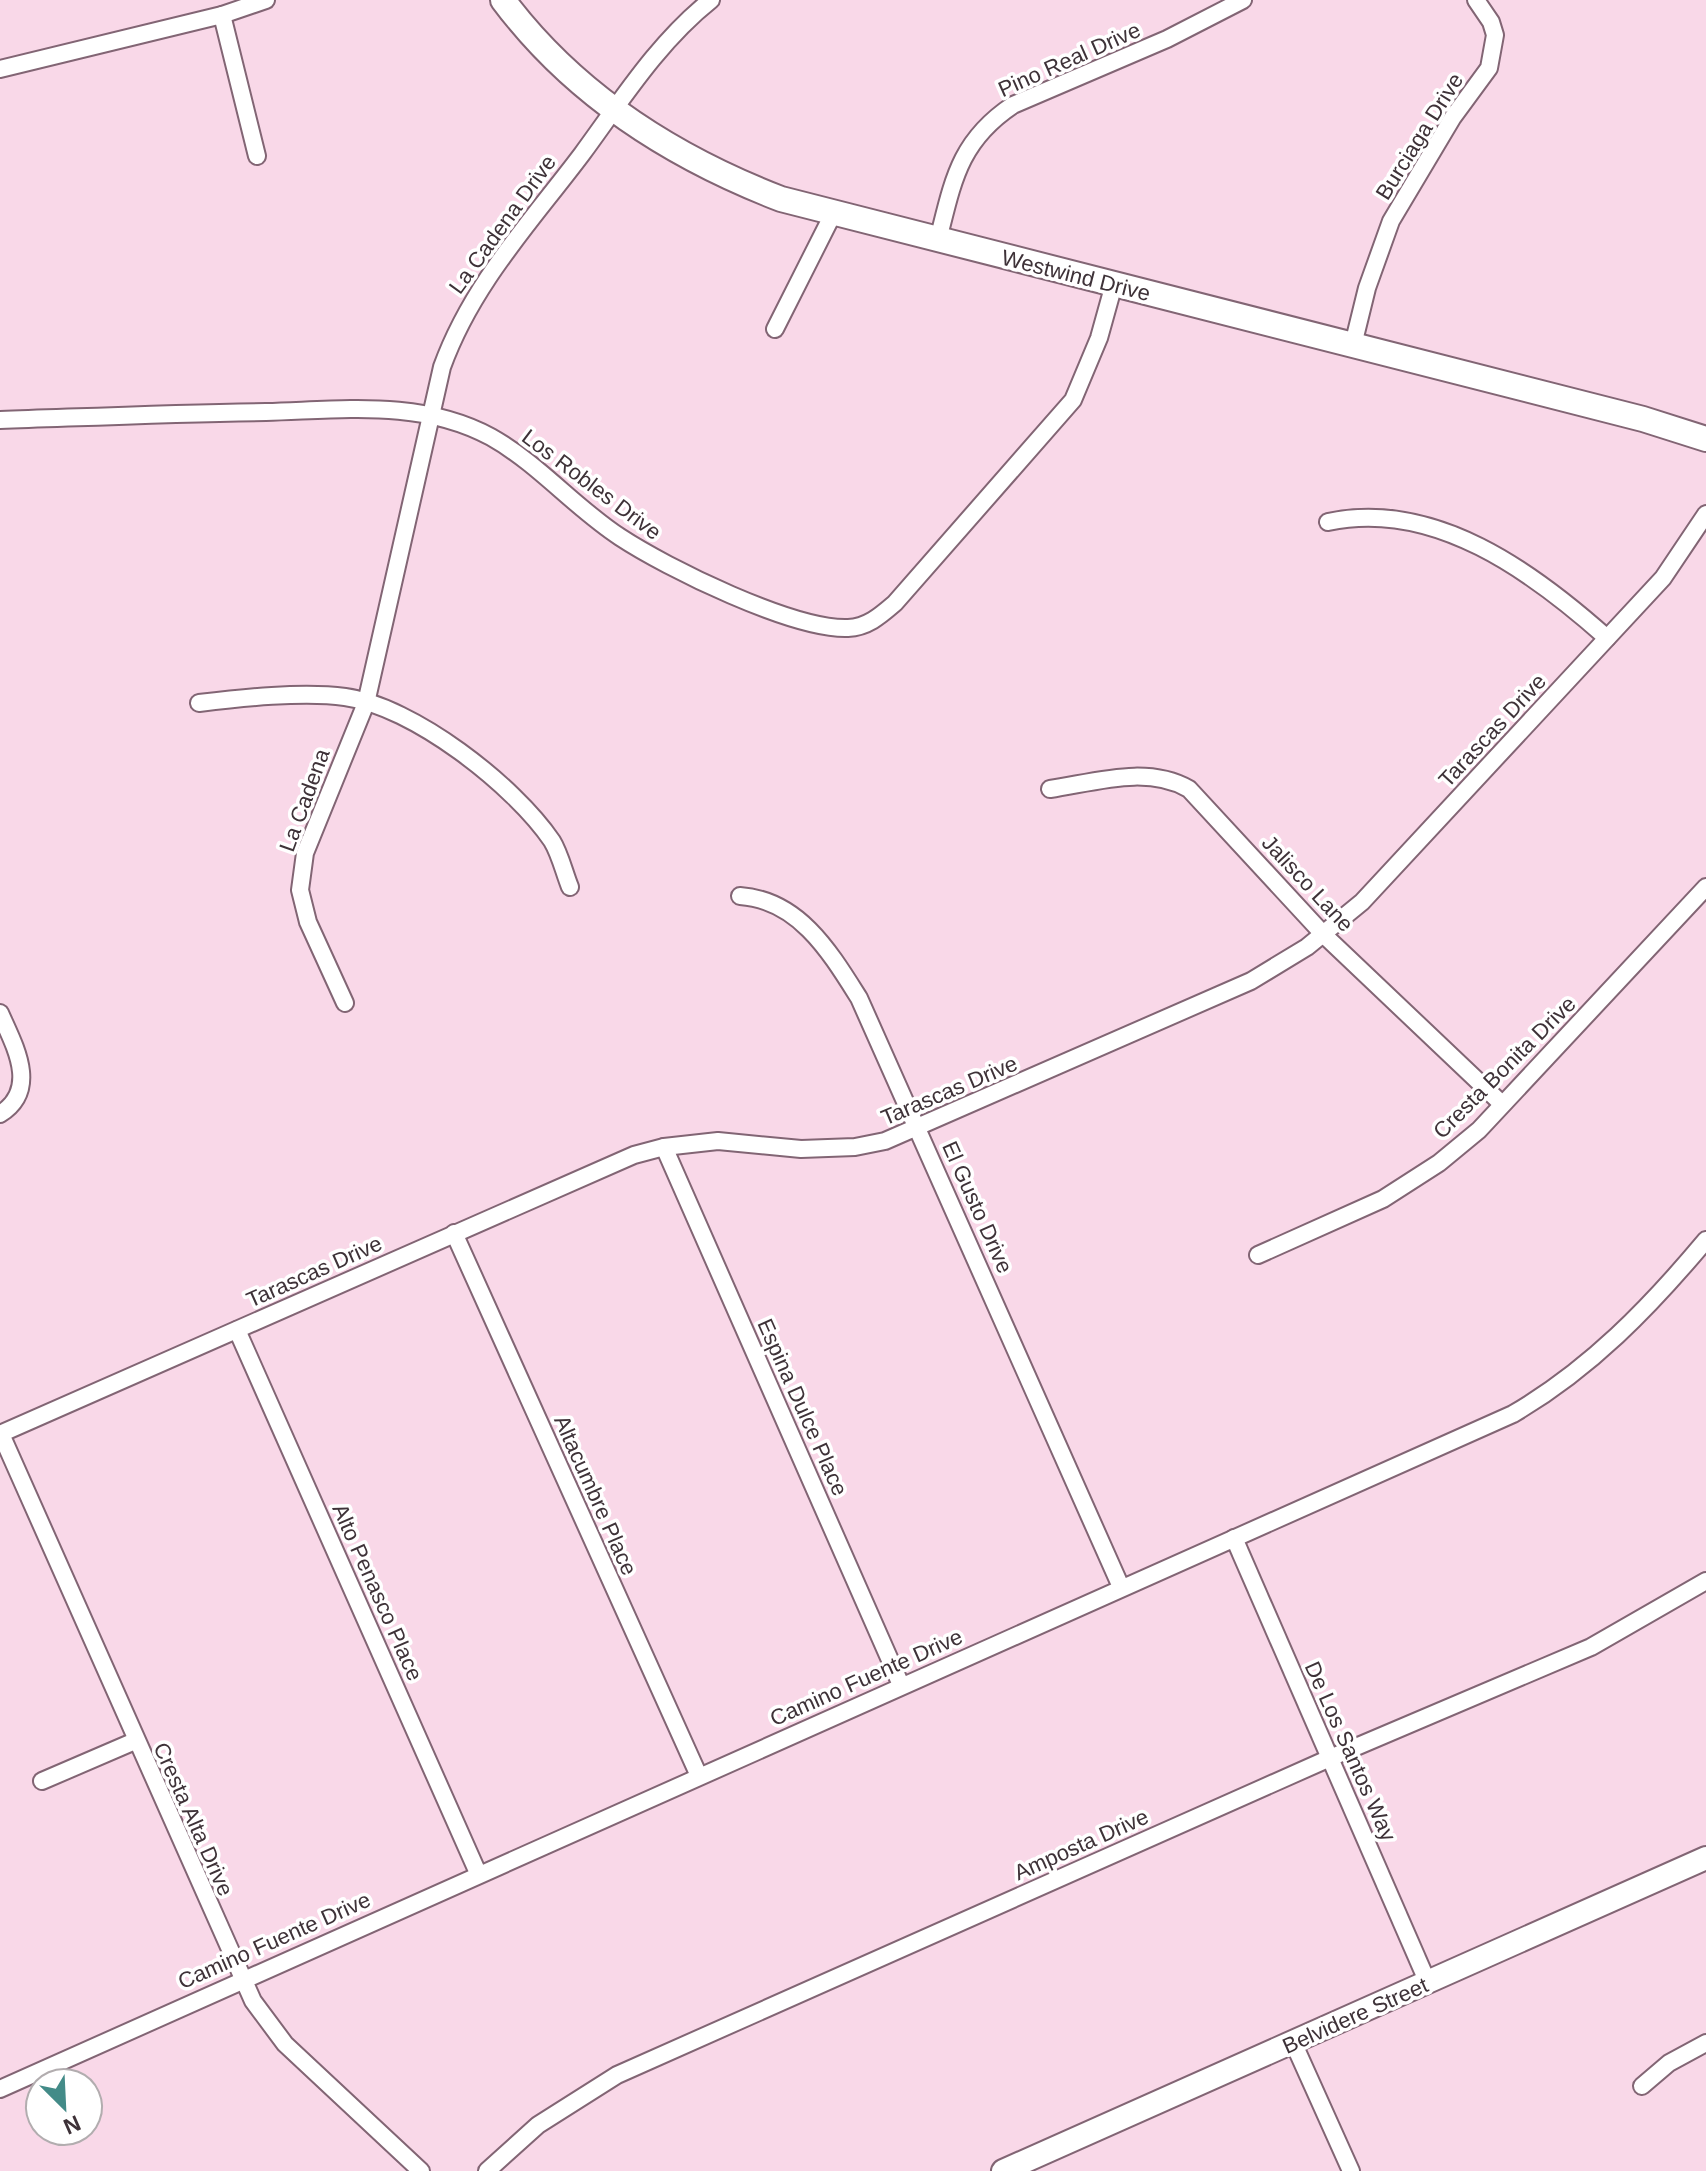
<svg xmlns="http://www.w3.org/2000/svg" width="1706" height="2171" font-family="Arial,sans-serif">
  <rect width="100%" height="100%" fill="#f9d8e8"/>
  <g fill="none" stroke-linecap="round" stroke-linejoin="round">
    <g stroke="#826574" stroke-width="20">
      <g id="minor">
        <polyline points="222,15 257,156"/>
        <polyline points="0,69 222,15 266,0"/>
        <path d="M 938,240 C 953,181 959,141 1013,105 L 1167,39 L 1243,0"/>
        <polyline points="775,329 833,214"/>
        <polyline points="1353,345 1367,288 1391,221 1453,117 1489,68 1495,35 1491,22 1476,0"/>
        <path d="M 0,420 C 89,417 177,413 266,412 C 343,410 421,399 491,437 C 539,464 574,507 620,537 C 667,568 793,630 848,628 C 868,627 881,615 895,603 L 1073,400 L 1099,338 L 1114,284"/>
        <path d="M 1328,522 C 1434,499 1533,572 1607,638"/>
        <path d="M 199,703 C 241,698 303,691 345,697 C 413,706 514,785 552,841 C 560,854 564,872 570,887"/>
        <path d="M 1050,789 C 1096,782 1147,765 1189,789 L 1324,935 L 1502,1104"/>
        <path d="M 740,896 C 799,900 830,952 859,998 L 1121,1587"/>
        <path d="M 345,1003 L 308,922 L 300,890 L 305,853 L 366,703 L 442,367 C 472,284 530,223 582,154 C 621,101 658,42 711,0"/>
        <path d="M 0,1013 C 14,1045 40,1089 0,1114"/>
        <polyline points="664,1147 901,1685"/>
        <polyline points="454,1233 699,1776"/>
        <polyline points="1258,1255 1383,1199 1439,1163 1479,1130 1706,887"/>
        <polyline points="237,1330 478,1873"/>
        <polyline points="0,1434 634,1155 664,1147 718,1141 801,1149 855,1147 885,1141 1251,981 1307,947 1362,902 1663,578 1706,514"/>
        <polyline points="1,1434 253,2001 285,2044 421,2171"/>
        <polyline points="1234,1538 1428,1983"/>
        <polyline points="42,1781 135,1741"/>
        <polyline points="1293,2042 1351,2171"/>
        <polyline points="1642,2086 1669,2063 1706,2043"/>
        <path d="M 0,2089 L 1513,1414 C 1590,1369 1649,1308 1706,1240"/>
        <polyline points="487,2171 538,2125 617,2075 1330,1758 1591,1647 1706,1581"/>
      </g>
    </g>
    <g stroke="#826574" stroke-width="26">
      <polyline id="tertiary" points="1003,2171 1706,1858"/>
    </g>
    <g stroke="#826574" stroke-width="28">
      <path id="secondary" d="M 503,0 C 574,95 672,157 781,199 L 1643,419 L 1706,439"/>
    </g>
    <use href="#minor" stroke="#fff" stroke-width="16"/>
    <use href="#tertiary" stroke="#fff" stroke-width="22"/>
    <use href="#secondary" stroke="#fff" stroke-width="24"/>
  </g>
  <g text-anchor="middle" stroke-width="7" stroke-linejoin="round" paint-order="stroke">
    <g font-size="22" fill="#3e3238" stroke="#fff">
      <text transform="translate(1069 59) rotate(-24)" y="8">Pino Real Drive</text>
      <text transform="translate(1419 136) rotate(-58)" y="8">Burciaga Drive</text>
      <text transform="translate(502 224) rotate(-54)" y="8">La Cadena Drive</text>
      <text transform="translate(1076 275) rotate(14)" y="8">Westwind Drive</text>
      <text transform="translate(592 484) rotate(37)" y="8">Los Robles Drive</text>
      <text transform="translate(1492 730) rotate(-47)" y="8">Tarascas Drive</text>
      <text transform="translate(304 800) rotate(-70)" y="8">La Cadena</text>
      <text transform="translate(1308 883) rotate(47)" y="8">Jalisco Lane</text>
      <text transform="translate(1504 1067) rotate(-45)" y="8">Cresta Bonita Drive</text>
      <text transform="translate(949 1090) rotate(-23)" y="8">Tarascas Drive</text>
      <text transform="translate(978 1207) rotate(66)" y="8">El Gusto Drive</text>
      <text transform="translate(314 1271) rotate(-24)" y="8">Tarascas Drive</text>
      <text transform="translate(803 1407) rotate(66)" y="8">Espina Dulce Place</text>
      <text transform="translate(596 1495) rotate(66)" y="8">Altacumbre Place</text>
      <text transform="translate(378 1592) rotate(66)" y="8">Alto Penasco Place</text>
      <text transform="translate(866 1677) rotate(-24)" y="8">Camino Fuente Drive</text>
      <text transform="translate(1351 1751) rotate(66)" y="8">De Los Santos Way</text>
      <text transform="translate(194 1819) rotate(66)" y="8">Cresta Alta Drive</text>
      <text transform="translate(1081 1844) rotate(-24)" y="8">Amposta Drive</text>
      <text transform="translate(274 1940) rotate(-24)" y="8">Camino Fuente Drive</text>
      <text transform="translate(1355 2015) rotate(-24)" y="8">Belvidere Street</text>
    </g>
  </g>
  <g transform="translate(64 2107) rotate(156)"><circle r="38" fill="#ffffff" stroke="#b2adaf" stroke-width="2"/>
  <path d="M0-6L14 30L0 20L-14 30Z" fill="#438b88"/>
  <text y="-12" font-size="22" font-weight="bold" text-anchor="middle" fill="#3e3238">N</text>
  </g>
</svg>
